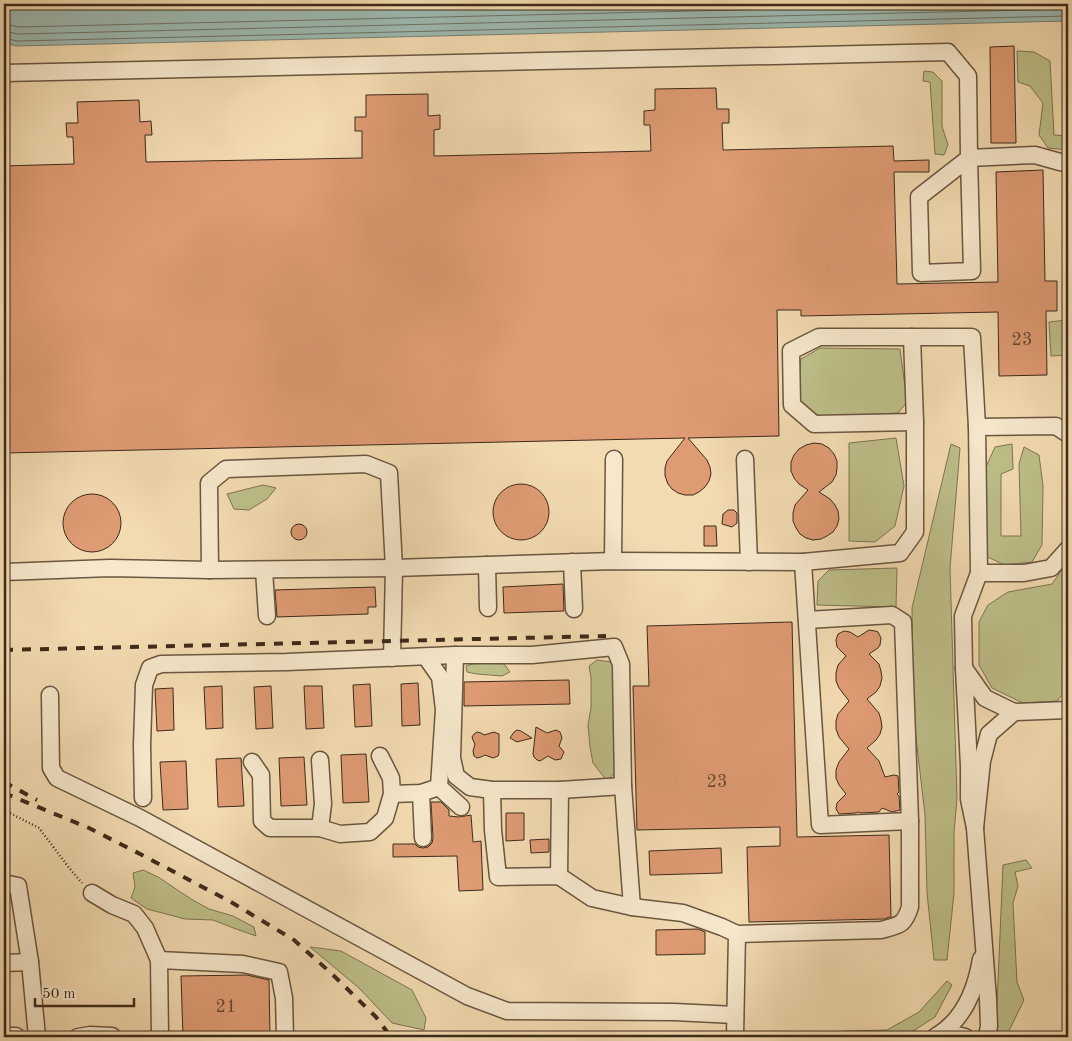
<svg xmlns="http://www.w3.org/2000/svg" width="1072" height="1041" font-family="'Old Standard TT',serif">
  <rect width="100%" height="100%" fill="#f3dbb1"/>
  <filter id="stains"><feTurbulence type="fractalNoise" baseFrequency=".004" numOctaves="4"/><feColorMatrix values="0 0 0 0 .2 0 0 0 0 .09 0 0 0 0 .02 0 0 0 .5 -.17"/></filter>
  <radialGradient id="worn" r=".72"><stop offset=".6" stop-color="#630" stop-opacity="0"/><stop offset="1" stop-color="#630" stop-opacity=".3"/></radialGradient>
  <g fill="#bebf89" stroke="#7e7452">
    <polygon points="1017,51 1034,52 1050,61 1054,135 1068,136 1068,150 1048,148 1039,135 1043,103 1030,86 1018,82"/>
    <polygon points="924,71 933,72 942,81 942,126 948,145 944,155 935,154 930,82 923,81"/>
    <polygon points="1067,320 1068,325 1068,355 1051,356 1049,322"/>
    <polygon points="820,348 900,349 907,402 898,413 812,417 797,397 801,359"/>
    <polygon points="896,438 904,486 895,526 875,542 849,541 849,443"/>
    <polygon points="951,444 960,448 950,568 957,798 954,833 954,893 947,960 934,960 927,893 925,815 913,712 912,608"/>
    <polygon points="1012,444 1013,469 1001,474 1001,536 1021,536 1019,464 1024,447 1039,455 1043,486 1042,545 1032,562 1004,565 984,555 980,512 986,467 995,447"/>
    <polygon points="263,485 276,488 267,499 249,510 234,509 227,494"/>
    <polygon points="897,568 896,607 817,605 818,581 829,570"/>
    <polygon points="1061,571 1068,571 1068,688 1057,701 1023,703 992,688 979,665 979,622 988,605 1008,592 1052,584"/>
    <polygon points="597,660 611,662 615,670 616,771 607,781 593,763 590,747 588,725 591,708 591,677 589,666"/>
    <polygon points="493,662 504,664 510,672 502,676 477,674 467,672 466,666 476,663"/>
    <polygon points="1026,860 1032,868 1015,872 1018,886 1013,903 1017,982 1024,1000 1006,1037 997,1037 997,1005 1003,865"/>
    <polygon points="143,870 158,877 191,899 209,909 233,916 254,927 256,936 236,929 213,920 185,919 147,909 131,898 135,887 133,873"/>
    <polygon points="310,947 341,951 412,990 426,1018 424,1030 392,1023 359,988"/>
    <polygon points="947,981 952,985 935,1017 910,1033 892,1037 815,1037 816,1036 844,1031 887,1030 919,1012"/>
  </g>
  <polygon fill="#9dbab2" stroke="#778075" points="4,4 1068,4 1068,21 16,46 4,42"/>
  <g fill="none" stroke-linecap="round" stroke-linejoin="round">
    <g stroke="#6d7266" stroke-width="1">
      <polyline points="4,24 19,27 989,4"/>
      <polyline points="4,31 18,34 1068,9"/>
      <polyline points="4,38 17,41 1068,16"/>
    </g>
  </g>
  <g fill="#df9b74" stroke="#3d2a1a">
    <polygon points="1014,46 1016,143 991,143 990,47"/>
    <polygon points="716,88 717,109 729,109 729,123 722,123 723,150 893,146 894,161 929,160 929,172 894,172 897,284 998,282 996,172 1043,170 1045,281 1057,281 1057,311 1046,311 1047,375 999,376 998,312 801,316 801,310 777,310 779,436 688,438 707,460 710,467 711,474 709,481 705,487 699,492 693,495 685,495 678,493 672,489 668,484 665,476 665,468 667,461 685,438 4,453 4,166 74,164 73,137 67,137 66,123 78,123 77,102 139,100 140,122 151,121 152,135 145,135 146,162 362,158 362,131 355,131 355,117 366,117 366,95 428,94 428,116 440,115 440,129 434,130 434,156 651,151 650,125 644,125 644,111 655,110 655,89"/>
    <polygon points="814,443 822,444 829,448 834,454 837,461 837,468 836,475 832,482 819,492 830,499 835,505 838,511 839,519 837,526 833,532 827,536 821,539 813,540 806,538 800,534 796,528 793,521 793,513 795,505 808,490 799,484 794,478 791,471 791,462 794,455 799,449 806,445"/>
    <circle cx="521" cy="512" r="28"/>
    <circle cx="92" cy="523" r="29"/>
    <polygon points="728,510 734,510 737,513 737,523 732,527 722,524 723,514"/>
    <circle cx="299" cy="532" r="8"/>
    <polygon points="704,526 716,526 717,546 704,546"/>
    <polygon points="563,584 564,611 504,613 503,587"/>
    <polygon points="375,587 376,607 368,607 368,614 277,617 275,590"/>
    <polygon points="792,622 797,837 889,835 891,917 889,917 885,919 749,922 747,847 780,846 780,827 637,830 633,686 649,686 647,626"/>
    <polygon points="869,630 875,631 878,632 881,638 880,645 878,648 869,654 879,664 881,671 882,678 880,686 876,692 867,699 879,713 881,720 882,727 880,734 876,740 867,748 879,761 885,777 894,775 898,776 899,792 897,794 899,796 900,810 892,812 882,808 879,812 860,813 858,812 856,813 839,814 836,809 837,803 846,794 839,785 836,778 836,770 839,762 849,749 839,737 836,729 836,721 838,714 849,701 839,688 836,681 836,673 838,665 846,656 837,647 836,640 838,634 844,631 850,632 858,637"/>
    <polygon points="569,680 570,704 464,706 464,682"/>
    <polygon points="418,683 420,725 402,726 401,684"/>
    <polygon points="370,684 372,726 355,727 353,685"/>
    <polygon points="222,686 223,728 206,729 204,687"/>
    <polygon points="271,686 273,728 256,729 254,687"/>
    <polygon points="304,686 322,686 324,728 306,729"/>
    <polygon points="173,688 174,730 157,731 155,689"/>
    <polygon points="536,727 547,733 556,730 560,732 562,738 559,746 564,752 561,759 555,760 548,756 540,761 537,760 534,757 533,754"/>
    <polygon points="517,730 521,731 532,738 517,742 510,738 514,732"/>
    <polygon points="477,732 481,733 484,735 494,732 499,734 499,753 498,756 493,758 485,755 481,757 477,758 474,756 473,751 475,744 473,740 472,737 474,734"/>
    <polygon points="366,754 369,802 343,803 341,755"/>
    <polygon points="304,757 307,805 281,806 279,758"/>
    <polygon points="241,758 244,806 218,807 216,759"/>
    <polygon points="186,761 188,809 163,810 160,762"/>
    <polygon points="431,802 441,802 449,810 449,816 459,817 471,815 473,842 481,841 483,890 459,891 457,856 393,857 393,844 415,844 418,847 423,848 428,847 432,843 433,838"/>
    <polygon points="506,813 524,813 524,840 506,841"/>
    <polygon points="549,839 549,852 531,853 530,840"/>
    <polygon points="721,848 722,873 650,875 649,851"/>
    <polygon points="698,929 705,932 705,954 656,955 656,930"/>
    <polygon points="247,975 269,980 270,1036 183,1037 181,976"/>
  </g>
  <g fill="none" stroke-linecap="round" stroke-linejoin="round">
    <g stroke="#6a5640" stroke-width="19">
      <g id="minor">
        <polyline points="4,73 948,52 968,76 969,158 972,271 921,273 919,197 969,158 1035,155 1060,162 1068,163"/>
        <polyline points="915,422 814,424 792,405 791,351 819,337 972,337 977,427"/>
        <polyline points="745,459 749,562"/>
        <polyline points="613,561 614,459"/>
        <polyline points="572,562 574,609"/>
        <polyline points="803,562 820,825 910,821"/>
        <polyline points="487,565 488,608"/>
        <polyline points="210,570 209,483 226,469 366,464 389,473 394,568 392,658"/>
        <polyline points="264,570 267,616"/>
        <polyline points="4,572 110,568 210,570 394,568 613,561 803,562 900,553 915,532 915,422 912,337"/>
        <polyline points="979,573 1024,573 1051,568 1068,549"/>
        <polyline points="455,655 452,758 456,776 470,787 492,790 560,790 623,786"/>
        <polyline points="964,668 985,698 1014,712 1068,710"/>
        <polyline points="50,695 51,768 57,778 140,818 467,996 507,1011 674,1012 735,1015"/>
        <polyline points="320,760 323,804 320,828"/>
        <polyline points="252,762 261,775 262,821 270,828 320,828 340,834 370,832 385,818 392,794 391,778 380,756"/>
        <polyline points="439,787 461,807"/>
        <path d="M 492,790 L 493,830 L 498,877 L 559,876 L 592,898 L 632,907 L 683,913 L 722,927 L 737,934 L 881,930 C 899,925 904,926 910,907 L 910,821 L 903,622 L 892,615 L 807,620"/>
        <polyline points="421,793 423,838"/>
        <polyline points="392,794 421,793 439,787 444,709 440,677 426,657"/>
        <polyline points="143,798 142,745 144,685 150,668 161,664 287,662 455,655 532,655 614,647 621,664 623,786 632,907"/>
        <polyline points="975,828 969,799 969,766 964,668 963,616 979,573 977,427 1056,426 1068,434"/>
        <polyline points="559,876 560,790"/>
        <polyline points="4,883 18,886 30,962 37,1037"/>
        <polyline points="92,893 112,905 134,914 145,928 159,960 160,1037"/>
        <polyline points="159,960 243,964 279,972 284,998 285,1037"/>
        <polyline points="4,963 30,962"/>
        <polyline points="945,1032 965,1037"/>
        <polyline points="4,1036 16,1036"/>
        <polyline points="78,1037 90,1035 112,1036"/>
        <polyline points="735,1037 737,934"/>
        <path d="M 935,1037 C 963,1021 976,989 981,959"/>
        <polyline points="987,1037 989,1026 988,999 975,828 982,761 989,734 1014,712"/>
      </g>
    </g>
    <polyline stroke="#3d2a1a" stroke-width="2.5" stroke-dasharray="1 2.5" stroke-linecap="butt" points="4,810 39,828 70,869 82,883"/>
    <use href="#minor" stroke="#f7e8cc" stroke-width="16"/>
    <g stroke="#3d2a1a" stroke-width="4" stroke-dasharray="9 9" stroke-linecap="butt">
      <polyline points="4,650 606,636"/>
      <polyline points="4,782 37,800"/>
      <polyline points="4,793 89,828 142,855 231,902 294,940 331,973 376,1017 391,1037"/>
    </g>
  </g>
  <g text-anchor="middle" stroke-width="4" stroke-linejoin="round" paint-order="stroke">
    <g font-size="18" fill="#664630">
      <text x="1022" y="345">23</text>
      <text x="717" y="787">23</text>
      <text x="226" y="1012">21</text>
    </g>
  </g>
  <rect width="1072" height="1041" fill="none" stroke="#f3dbb1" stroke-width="20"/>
  <rect x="5" y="5" width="1062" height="1031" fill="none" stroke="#3d2a1a" stroke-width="2.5"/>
  <rect x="10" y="10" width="1052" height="1021" fill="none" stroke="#3d2a1a"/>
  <path d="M35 998v8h99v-8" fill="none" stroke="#3d2a1a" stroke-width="2.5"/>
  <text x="42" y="998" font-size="15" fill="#3d2a1a" stroke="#f7e8cc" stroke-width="4" paint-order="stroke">50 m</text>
  <rect width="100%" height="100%" filter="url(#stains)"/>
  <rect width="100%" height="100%" fill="url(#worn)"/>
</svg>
